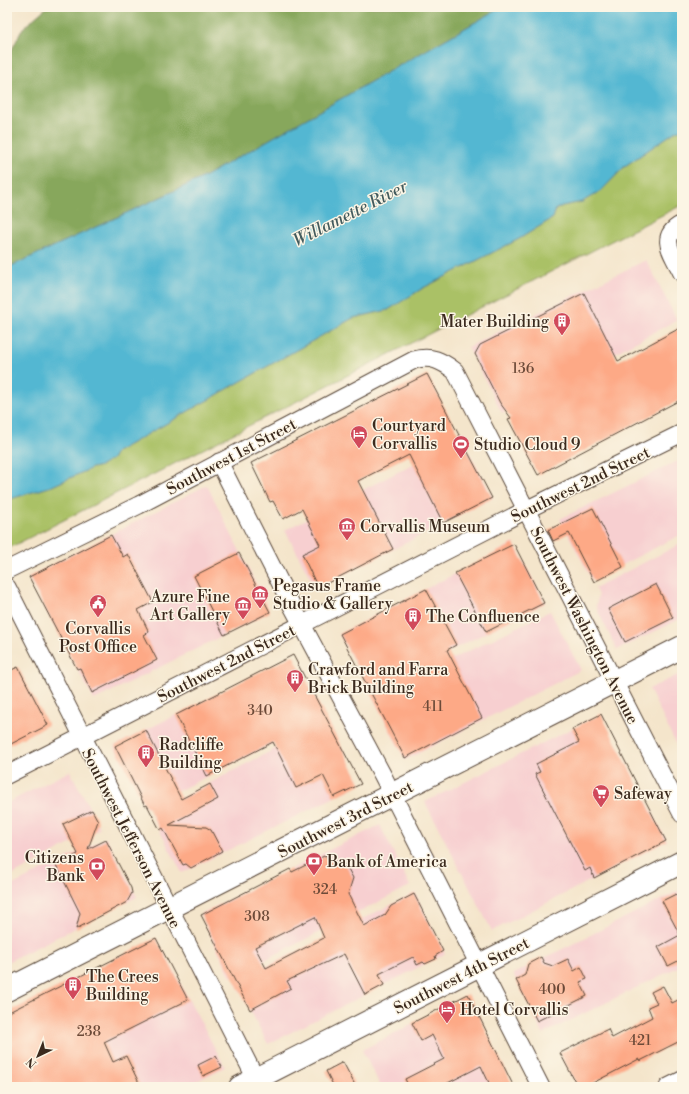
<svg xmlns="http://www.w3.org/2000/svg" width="689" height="1094" font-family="'Libre Bodoni',serif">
  <rect width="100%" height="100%" fill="#fcf5e5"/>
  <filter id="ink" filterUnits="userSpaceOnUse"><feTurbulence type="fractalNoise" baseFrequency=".025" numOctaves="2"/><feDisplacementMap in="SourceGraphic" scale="8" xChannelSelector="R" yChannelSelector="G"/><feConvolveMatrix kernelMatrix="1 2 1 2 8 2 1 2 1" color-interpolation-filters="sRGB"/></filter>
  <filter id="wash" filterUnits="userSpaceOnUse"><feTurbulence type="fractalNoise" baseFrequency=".012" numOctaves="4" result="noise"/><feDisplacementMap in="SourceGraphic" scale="16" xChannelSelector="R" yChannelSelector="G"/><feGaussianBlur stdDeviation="0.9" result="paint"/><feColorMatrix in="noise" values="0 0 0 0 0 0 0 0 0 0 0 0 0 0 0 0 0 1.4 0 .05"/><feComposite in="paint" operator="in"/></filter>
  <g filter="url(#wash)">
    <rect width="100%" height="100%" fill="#f4e5cb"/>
    <g fill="#f7cfd0">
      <polygon points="646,260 677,320 502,413 468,347"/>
      <polygon points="462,439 493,498 316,589 285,530"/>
      <polygon points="682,459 682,534 592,580 560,519"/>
      <polygon points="207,485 270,612 94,700 28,577"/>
      <polygon points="514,543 545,603 370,691 339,634"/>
      <polygon points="682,543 682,618 617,650 596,607 598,596 595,588"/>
      <polygon points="550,611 581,670 405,760 373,698"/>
      <polygon points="293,656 325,717 146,807 114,746"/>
      <polygon points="682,673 682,748 679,750 649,689"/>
      <polygon points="601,714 667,841 492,931 425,802"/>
      <polygon points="328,721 361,784 182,873 151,814"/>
      <polygon points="70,771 100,828 7,878 7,803"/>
      <polygon points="380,825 410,886 231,977 200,914"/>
      <polygon points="106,838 137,897 7,962 7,888"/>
      <polygon points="682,889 682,965 543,1034 513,974"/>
      <polygon points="415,893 445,954 268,1044 235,982"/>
      <polygon points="156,938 225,1067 185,1087 10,1087 7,1081 7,1013"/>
      <polygon points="466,997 513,1087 381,1087 362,1050"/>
    </g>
    <polygon fill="#aac166" stroke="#727642" points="682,129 682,205 7,549 7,500 52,486 92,468 101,466 112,459 116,452 353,318 388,310 423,288 519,239 553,218 556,209 562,206 582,202 602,190 625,166 676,131"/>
    <polygon fill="#87a75b" stroke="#61683c" points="47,7 502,7 200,179 7,268 7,59 23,28"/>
    <polygon fill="#53b7d2" stroke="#477078" points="502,7 682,7 682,129 676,131 625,166 602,190 582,202 562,206 556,209 553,218 519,239 423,288 388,310 353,318 116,452 112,459 101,466 92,468 52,486 7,500 7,268 200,179"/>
    <g id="blocks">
      <g fill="#fda986" fill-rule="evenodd">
        <polygon points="584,293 618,361 682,327 682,399 538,475 508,419 511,418 500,403 475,354 480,345"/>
        <polygon points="427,374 492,498 443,523 409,455 358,481 393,549 318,588 302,554 320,545 302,509 283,519 273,501 270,502 251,463"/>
        <polygon points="593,508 623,567 594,582 569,533 553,541 548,530"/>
        <polygon points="111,535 123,557 128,554 153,602 138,610 149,632 144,635 157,660 92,693 80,668 77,669 29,577"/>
        <polygon points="514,544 544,603 486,632 455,573"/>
        <polygon points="239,553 270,612 224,635 194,576"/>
        <polygon points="656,584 673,618 625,642 608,609"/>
        <polygon points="426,589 456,645 447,650 482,718 405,758 340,634"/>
        <polygon points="293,655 361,784 334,797 323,775 296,788 273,742 207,776 176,715"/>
        <polygon points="18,667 48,725 7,746 7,672"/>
        <polygon points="601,714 666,841 594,878 590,868 585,871 535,774 540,772 536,764 579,742 572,729"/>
        <polygon points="146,730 181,799 210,784 218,799 169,825 206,827 211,830 222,851 191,868 186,864 183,865 163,828 160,830 147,805 145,806 115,746"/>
        <polygon points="92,810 98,821 88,849 106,840 131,888 132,893 127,902 76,929 80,913 56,865 78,854 63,824"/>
        <path d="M 326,855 L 328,859 L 346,865 L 353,878 L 348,894 L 364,926 L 385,915 L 391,906 L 414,894 L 443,951 L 435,956 L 436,959 L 425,964 L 423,962 L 417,965 L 413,957 L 379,974 L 384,985 L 365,995 L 344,954 L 287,981 L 291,988 L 250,1010 L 201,915 L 290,869 L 292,872 ZM 315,917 L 324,938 L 266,968 L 255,947 Z"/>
        <polygon points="676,894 682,905 682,959 668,966 658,947 680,935 662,901"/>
        <polygon points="156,938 188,1000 104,1042 113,1062 126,1056 141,1087 10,1087 7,1081 7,1013"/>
        <polygon points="541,957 544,963 553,966 568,959 574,971 581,967 587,979 580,982 587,996 537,1021 516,980 525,975 528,964"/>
        <polygon points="663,986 672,1003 682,998 682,1040 640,1061 639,1059 585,1087 578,1087 560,1053 608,1029 612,1038 652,1017 648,1007 657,1003 651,992"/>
        <polygon points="468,994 514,1087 491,1087 481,1066 440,1087 409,1087 405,1079 444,1059 432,1035 421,1041 412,1023"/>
        <polygon points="216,1056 222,1067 203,1076 198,1065"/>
        <polygon points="343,1062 356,1087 334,1087 326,1071"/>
      </g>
    </g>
  </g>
  <g filter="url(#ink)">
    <use href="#blocks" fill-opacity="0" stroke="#574638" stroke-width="1"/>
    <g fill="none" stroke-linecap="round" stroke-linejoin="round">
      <g stroke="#574638" stroke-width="19">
        <g id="minor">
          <path d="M 682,224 C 657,237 673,254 682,273"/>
          <polyline points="219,462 291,604 382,774 541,1087"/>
          <path d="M 7,570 L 139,505 L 414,360 C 431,355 442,361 455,371 L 682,814"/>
          <polyline points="7,587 260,1087"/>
          <polyline points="7,775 526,510 682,433"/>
          <polyline points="668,1087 682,1080"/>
        </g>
      </g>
      <g stroke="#574638" stroke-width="24">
        <g id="highway">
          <polyline points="7,990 682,647"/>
          <polyline points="240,1087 682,862"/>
        </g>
      </g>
      <use href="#minor" stroke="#fff" stroke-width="17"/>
      <use href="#highway" stroke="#fff" stroke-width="22"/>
    </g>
  </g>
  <defs>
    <g id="building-pin" transform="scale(0.9)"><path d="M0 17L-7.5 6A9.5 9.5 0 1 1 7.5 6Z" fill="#d1495b" stroke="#fcf5e5"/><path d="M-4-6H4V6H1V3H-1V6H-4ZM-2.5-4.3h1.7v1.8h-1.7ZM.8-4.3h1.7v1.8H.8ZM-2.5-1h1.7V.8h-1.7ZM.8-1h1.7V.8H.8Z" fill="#fff"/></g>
    <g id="hotel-pin" transform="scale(0.9)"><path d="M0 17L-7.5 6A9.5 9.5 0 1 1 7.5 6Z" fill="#d1495b" stroke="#fcf5e5"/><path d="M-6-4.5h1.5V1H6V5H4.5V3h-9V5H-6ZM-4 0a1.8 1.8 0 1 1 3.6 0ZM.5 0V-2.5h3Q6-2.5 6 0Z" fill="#fff"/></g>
    <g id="stadium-pin" transform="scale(0.9)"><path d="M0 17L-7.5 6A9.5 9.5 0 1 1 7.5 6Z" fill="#d1495b" stroke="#fcf5e5"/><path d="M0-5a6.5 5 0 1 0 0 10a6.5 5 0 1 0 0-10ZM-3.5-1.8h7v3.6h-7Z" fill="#fff"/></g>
    <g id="museum-pin" transform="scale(0.9)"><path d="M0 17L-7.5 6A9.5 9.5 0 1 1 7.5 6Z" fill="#d1495b" stroke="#fcf5e5"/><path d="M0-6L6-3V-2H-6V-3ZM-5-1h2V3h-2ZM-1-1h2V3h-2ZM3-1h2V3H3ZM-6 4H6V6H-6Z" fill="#fff"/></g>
    <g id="civic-pin" transform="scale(0.9)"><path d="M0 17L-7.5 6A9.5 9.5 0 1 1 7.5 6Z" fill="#d1495b" stroke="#fcf5e5"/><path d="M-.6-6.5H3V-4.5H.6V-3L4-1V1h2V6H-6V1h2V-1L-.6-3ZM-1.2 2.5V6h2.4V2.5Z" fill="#fff"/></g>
    <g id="supermarket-pin" transform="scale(0.9)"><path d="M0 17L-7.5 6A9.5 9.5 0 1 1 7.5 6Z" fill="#d1495b" stroke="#fcf5e5"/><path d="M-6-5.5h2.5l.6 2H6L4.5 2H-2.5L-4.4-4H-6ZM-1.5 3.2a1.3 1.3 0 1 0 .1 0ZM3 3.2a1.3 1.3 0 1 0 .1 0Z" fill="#fff"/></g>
    <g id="bank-pin" transform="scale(0.9)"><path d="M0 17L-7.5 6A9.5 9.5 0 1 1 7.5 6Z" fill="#d1495b" stroke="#fcf5e5"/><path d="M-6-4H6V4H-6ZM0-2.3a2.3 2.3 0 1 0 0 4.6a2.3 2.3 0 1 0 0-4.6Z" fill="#fff"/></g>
  </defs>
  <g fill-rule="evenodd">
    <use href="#building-pin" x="562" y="321"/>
    <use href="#hotel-pin" x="359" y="434"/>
    <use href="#stadium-pin" x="461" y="444"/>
    <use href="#museum-pin" x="347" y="526"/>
    <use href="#museum-pin" x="260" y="594"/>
    <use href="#civic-pin" x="98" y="603"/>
    <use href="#museum-pin" x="243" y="605"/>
    <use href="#building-pin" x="413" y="616"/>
    <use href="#building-pin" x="295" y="678"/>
    <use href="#building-pin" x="146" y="753"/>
    <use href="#supermarket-pin" x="601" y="793"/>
    <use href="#bank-pin" x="314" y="861"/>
    <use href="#bank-pin" x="97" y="866"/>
    <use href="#building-pin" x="73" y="985"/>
    <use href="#hotel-pin" x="447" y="1009"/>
  </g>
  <g text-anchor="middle" stroke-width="3" stroke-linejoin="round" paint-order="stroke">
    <g font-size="14" fill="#6c4a38">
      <text x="523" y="373">136</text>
      <text x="433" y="711">411</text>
      <text x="260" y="715">340</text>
      <text x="325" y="894">324</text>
      <text x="257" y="921">308</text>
      <text x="552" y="994">400</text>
      <text x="89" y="1036">238</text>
      <text x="640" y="1045">421</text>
    </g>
    <g font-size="16" fill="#3b2a1e" stroke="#fcf5e5" text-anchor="start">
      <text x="549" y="327" text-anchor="end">Mater Building</text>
      <text x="372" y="431">Courtyard<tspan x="372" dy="18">Corvallis</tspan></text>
      <text x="474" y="450">Studio Cloud 9</text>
      <text x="360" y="532">Corvallis Museum</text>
      <text x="273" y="591">Pegasus Frame<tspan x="273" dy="18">Studio &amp; Gallery</tspan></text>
      <text x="230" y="602" text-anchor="end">Azure Fine<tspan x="230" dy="18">Art Gallery</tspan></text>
      <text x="426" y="622">The Confluence</text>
      <text x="98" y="634" text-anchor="middle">Corvallis<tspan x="98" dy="18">Post Office</tspan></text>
      <text x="308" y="675">Crawford and Farra<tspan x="308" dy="18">Brick Building</tspan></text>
      <text x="159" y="750">Radcliffe<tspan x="159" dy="18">Building</tspan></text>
      <text x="614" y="799">Safeway</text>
      <text x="84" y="863" text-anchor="end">Citizens<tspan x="84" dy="18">Bank</tspan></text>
      <text x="327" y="867">Bank of America</text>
      <text x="86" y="982">The Crees<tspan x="86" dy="18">Building</tspan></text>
      <text x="460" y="1015">Hotel Corvallis</text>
    </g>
    <g font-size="16" fill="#3b2a1e" stroke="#fcf5e5">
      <text transform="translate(231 456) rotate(-28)" y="6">Southwest 1st Street</text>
      <text transform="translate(580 484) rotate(-26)" y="6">Southwest 2nd Street</text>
      <text transform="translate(585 625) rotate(63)" y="6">Southwest Washington Avenue</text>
      <text transform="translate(226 663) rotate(-27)" y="6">Southwest 2nd Street</text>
      <text transform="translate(345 819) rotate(-27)" y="6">Southwest 3rd Street</text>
      <text transform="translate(132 838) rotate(63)" y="6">Southwest Jefferson Avenue</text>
      <text transform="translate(461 975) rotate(-27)" y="6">Southwest 4th Street</text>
    </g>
    <g font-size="17" font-style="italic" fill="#435b5d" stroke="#fcf5e5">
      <text transform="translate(350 213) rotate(-27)" y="6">Willamette River</text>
    </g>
  </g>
  <rect width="689" height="1094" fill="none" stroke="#fcf5e5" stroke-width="24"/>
  <g transform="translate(38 1056) rotate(223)" stroke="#fcf5e5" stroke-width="3" paint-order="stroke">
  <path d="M0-3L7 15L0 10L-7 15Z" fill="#3b2a1e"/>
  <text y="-6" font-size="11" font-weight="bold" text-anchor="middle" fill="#3b2a1e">N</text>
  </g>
</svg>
